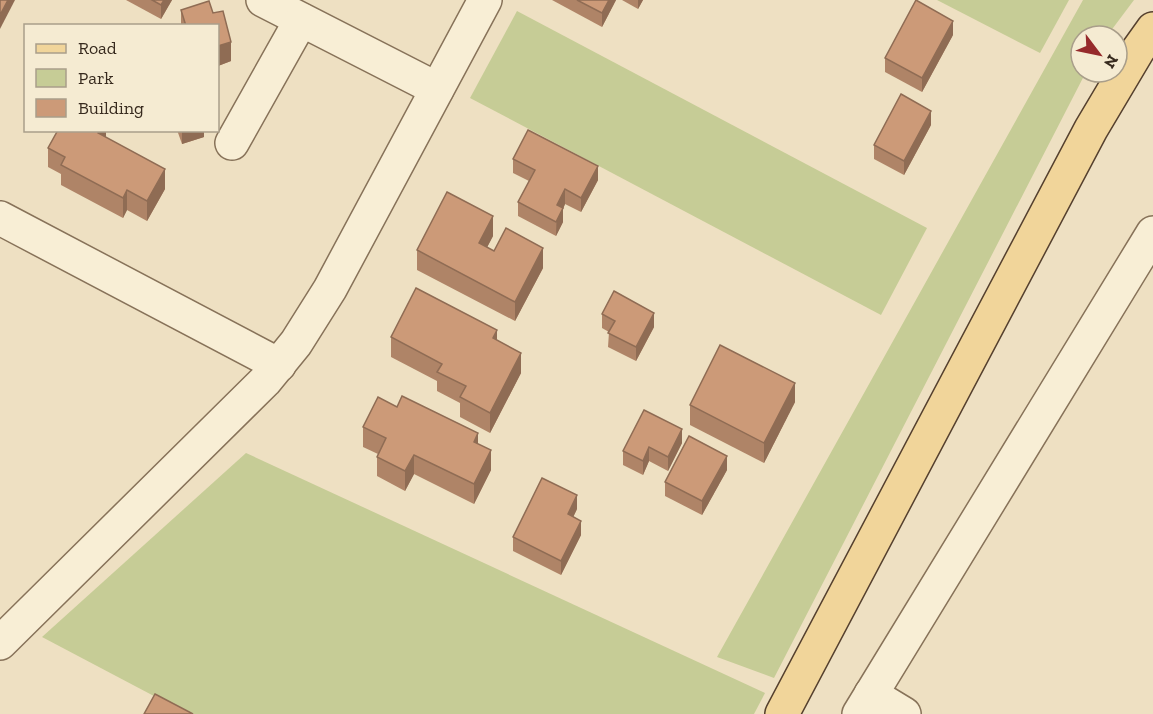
<svg xmlns="http://www.w3.org/2000/svg" width="1153" height="714" font-family="'Zilla Slab',serif">
  <rect width="100%" height="100%" fill="#eee0c2"/>
  <g fill="#c6cc96">
    <polygon points="937,0 1069,0 1040,53"/>
    <polygon points="1083,0 1134,0 1107,36 1081,36 1081,72 1086,72 774,678 717,657"/>
    <polygon points="517,11 927,228 881,315 470,98"/>
    <polygon points="246,453 765,693 754,714 188,714 42,637"/>
  </g>
  <g fill="none" stroke-linecap="round" stroke-linejoin="round">
    <g stroke="#877259" stroke-width="36">
      <g id="minor">
        <polyline points="263,0 437,89"/>
        <polyline points="232,143 301,20"/>
        <polyline points="0,218 279,365"/>
        <polyline points="0,643 265,381 296,343 330,289 485,0"/>
        <polyline points="871,694 904,714"/>
        <polyline points="859,714 1153,233"/>
      </g>
    </g>
    <g stroke="#55402e" stroke-width="36">
      <polyline id="major" points="782,714 1091,129 1138,50 1153,29"/>
    </g>
    <use href="#minor" stroke="#f8eed5" stroke-width="33"/>
    <use href="#major" stroke="#f1d59a" stroke-width="33"/>
  </g>
  <g fill="#af8467">
    <polygon points="126,0 172,0 161,19"/>
    <polygon points="552,0 616,0 602,27"/>
    <polygon points="622,0 643,0 638,9"/>
    <polygon points="181,10 213,13 231,61 218,66 218,26 181,26"/>
    <polygon points="953,35 922,92 885,72 885,58"/>
    <polygon points="931,125 904,175 874,159 874,145"/>
    <polygon points="106,130 106,138 165,189 147,221 127,210 123,218 61,185 61,174 48,167 48,148"/>
    <polygon points="177,130 204,130 204,137 182,144"/>
    <polygon points="513,159 598,180 581,212 565,204 563,209 563,222 556,236 518,216 518,202 529,181 513,173"/>
    <polygon points="493,236 487,247 494,251 543,268 515,321 417,270 417,250"/>
    <polygon points="602,314 654,327 636,361 608,347 609,332 602,328"/>
    <polygon points="391,337 497,341 521,373 490,433 460,417 460,403 437,391 437,381 391,357"/>
    <polygon points="795,402 764,463 690,425 690,405"/>
    <polygon points="363,427 478,444 491,470 474,504 414,474 405,491 377,476 377,457 378,454 363,447"/>
    <polygon points="682,443 668,471 649,461 643,475 623,465 623,451"/>
    <polygon points="727,470 702,515 665,496 665,482"/>
    <polygon points="577,509 573,517 581,535 561,575 513,551 513,537"/>
  </g>
  <g fill="#8f6c54">
    <polygon points="8,0 15,0 0,29 0,15"/>
    <polygon points="164,0 172,0 161,19 161,5"/>
    <polygon points="609,0 616,0 602,27 602,13"/>
    <polygon points="638,0 643,0 638,9"/>
    <polygon points="953,21 953,35 922,92 922,78"/>
    <polygon points="231,42 231,61 218,66 218,46"/>
    <polygon points="931,111 931,125 904,175 904,161"/>
    <polygon points="99,130 106,130 106,137 98,133"/>
    <polygon points="182,130 204,130 204,137 182,144"/>
    <polygon points="598,166 598,180 581,212 581,198"/>
    <polygon points="165,169 165,189 147,221 147,201"/>
    <polygon points="565,189 565,204 563,209 563,222 556,236 557,205"/>
    <polygon points="127,190 127,210 123,218 123,198"/>
    <polygon points="493,216 493,236 479,263 479,243"/>
    <polygon points="543,248 543,268 515,321 515,302"/>
    <polygon points="654,313 654,327 636,361 636,347"/>
    <polygon points="497,330 497,349 493,338"/>
    <polygon points="521,353 521,373 490,433 490,413"/>
    <polygon points="795,383 795,402 764,463 764,443"/>
    <polygon points="682,429 682,443 668,471 668,457"/>
    <polygon points="478,433 478,453 474,442"/>
    <polygon points="649,447 649,461 643,475 643,461"/>
    <polygon points="491,450 491,470 474,504 474,484"/>
    <polygon points="414,455 414,474 405,491 405,471"/>
    <polygon points="727,456 727,470 702,515 702,501"/>
    <polygon points="577,495 577,509 568,528 568,514"/>
    <polygon points="581,521 581,535 561,575 561,561"/>
  </g>
  <g fill="#cc9a78" stroke="#8f6c54" stroke-width="1.5">
    <polygon points="0,0 8,0 0,15"/>
    <polygon points="152,0 164,0 161,5"/>
    <polygon points="577,0 609,0 602,13"/>
    <polygon points="916,0 953,21 922,78 885,58"/>
    <polygon points="209,1 213,13 223,11 231,42 218,46 218,26 186,26 181,10"/>
    <polygon points="901,94 931,111 904,161 874,145"/>
    <polygon points="58,130 99,130 98,133 165,169 147,201 127,190 123,198 61,165 65,157 48,148"/>
    <polygon points="528,130 598,166 581,198 565,189 557,205 563,208 556,222 518,202 535,170 513,159"/>
    <polygon points="447,192 493,216 479,243 494,251 506,228 543,248 515,302 417,250"/>
    <polygon points="416,288 497,330 493,338 521,353 490,413 460,397 466,386 437,372 442,364 391,337"/>
    <polygon points="614,291 654,313 636,347 608,333 615,321 602,314"/>
    <polygon points="720,345 795,383 764,443 690,405"/>
    <polygon points="402,396 478,433 474,442 491,450 474,484 414,455 405,471 377,457 386,438 363,427 378,397 397,407"/>
    <polygon points="644,410 682,429 668,457 649,447 643,461 623,451"/>
    <polygon points="689,436 727,456 702,501 665,482"/>
    <polygon points="542,478 577,495 568,514 581,521 561,561 513,537"/>
    <polygon points="155,694 193,714 144,714"/>
  </g>
  <rect x="24" y="24" width="195" height="108" fill="#f5ebd2" stroke="#a99e8a" stroke-width="1.5"/>
  <rect x="36" y="44" width="30" height="9" fill="#f1d59a" stroke="#a99e8a" stroke-width="1.5"/>
  <text x="78" y="54" font-size="18" fill="#372a1e">Road</text>
  <rect x="36" y="69" width="30" height="18" fill="#c6cc96" stroke="#a99e8a" stroke-width="1.5"/>
  <text x="78" y="84" font-size="18" fill="#372a1e">Park</text>
  <rect x="36" y="99" width="30" height="18" fill="#cc9a78" stroke="#a99e8a" stroke-width="1.5"/>
  <text x="78" y="114" font-size="18" fill="#372a1e">Building</text>
  <g transform="translate(1099 54) rotate(122)"><circle r="28" fill="#f5ebd2" stroke="#a99e8a" stroke-width="1.5"/>
  <path d="M0-4.5L10 22L0 15L-10 22Z" fill="#962a2b"/>
  <text y="-9" font-size="16" font-weight="bold" text-anchor="middle" fill="#372a1e">N</text>
  </g>
</svg>
